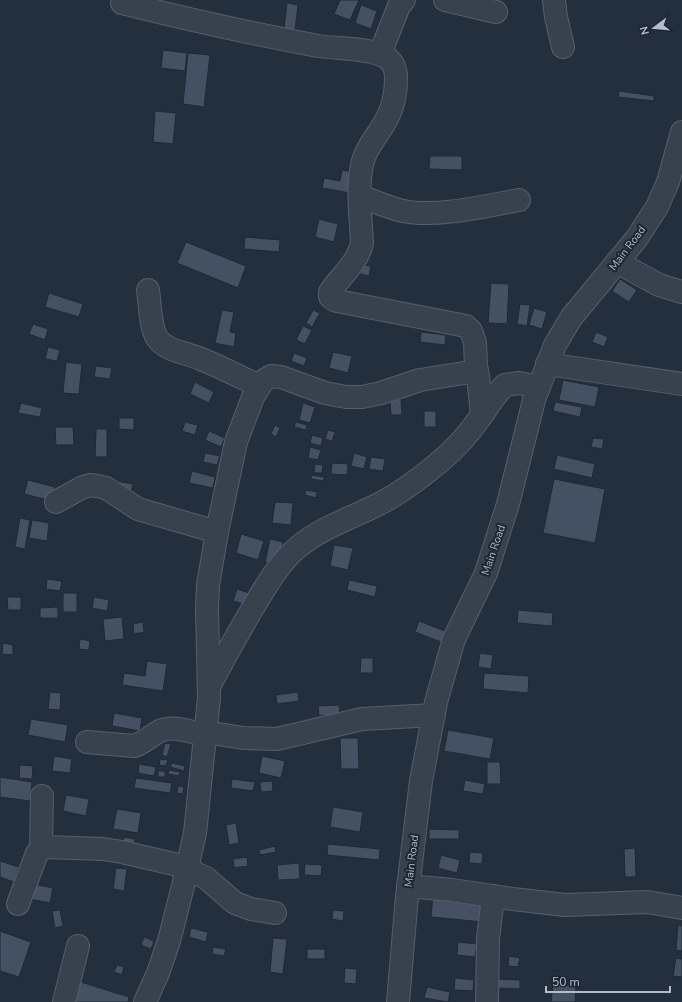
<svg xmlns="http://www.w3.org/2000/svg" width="682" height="1002" font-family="'Nunito Sans',sans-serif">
  <rect width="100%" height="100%" fill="#242f3e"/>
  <g fill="#455162" stroke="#1f2835">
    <polygon points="340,0 359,0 350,20 334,14"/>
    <polygon points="287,3 298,5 295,30 284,29"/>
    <polygon points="361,5 377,11 371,29 355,23"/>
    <polygon points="163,50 187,53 185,71 161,68"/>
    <polygon points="188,53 210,55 204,107 183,104"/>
    <polygon points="619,91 654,96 654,101 618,97"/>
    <polygon points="155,111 176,113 173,144 153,142"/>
    <polygon points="430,156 462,156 462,170 429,169"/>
    <polygon points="342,170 353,172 350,193 322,188 324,178 340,181"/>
    <polygon points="319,219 338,224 334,242 315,237"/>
    <polygon points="245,237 280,240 279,252 244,249"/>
    <polygon points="186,242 246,266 238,288 177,263"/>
    <polygon points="362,265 371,266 369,276 360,274"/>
    <polygon points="620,279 637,290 629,302 612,291"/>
    <polygon points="491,283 509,284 507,324 488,323"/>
    <polygon points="49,293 83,304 79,317 45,307"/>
    <polygon points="520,304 530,305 527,326 517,324"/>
    <polygon points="534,308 547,312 542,329 529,325"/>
    <polygon points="222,310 234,312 230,332 236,333 234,347 215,343"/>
    <polygon points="313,310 320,313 312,327 306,323"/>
    <polygon points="33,324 48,329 45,340 29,334"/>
    <polygon points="303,326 312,330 305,344 296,340"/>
    <polygon points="421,332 446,335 445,345 420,342"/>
    <polygon points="596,332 608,337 604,347 592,342"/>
    <polygon points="48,347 60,350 57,361 45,359"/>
    <polygon points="333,352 352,356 348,373 329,368"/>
    <polygon points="294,353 307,358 304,366 291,361"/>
    <polygon points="66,362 82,364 79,394 63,393"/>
    <polygon points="96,366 112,368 110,379 94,377"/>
    <polygon points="563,380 599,387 595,407 559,400"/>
    <polygon points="195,382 214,392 209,403 190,394"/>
    <polygon points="401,399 402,415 391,415 390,400"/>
    <polygon points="555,402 582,407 580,417 553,411"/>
    <polygon points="21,403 42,408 40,417 18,413"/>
    <polygon points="303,403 315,407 310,423 299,420"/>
    <rect x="424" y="411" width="12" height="16"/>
    <polygon points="119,418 134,418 134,430 119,429"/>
    <polygon points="185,422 198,425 195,435 182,431"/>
    <polygon points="296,422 307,425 306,430 294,427"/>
    <polygon points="275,425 280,428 276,437 271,434"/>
    <polygon points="55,427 73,427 74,445 56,445"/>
    <polygon points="96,429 107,429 107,457 95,457"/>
    <polygon points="328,430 335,432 332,441 325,439"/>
    <polygon points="209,431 225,438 221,447 205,440"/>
    <polygon points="312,435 323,438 321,446 310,443"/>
    <polygon points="593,438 604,439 602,449 591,447"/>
    <polygon points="310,447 321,450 318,460 308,458"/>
    <polygon points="205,453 220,456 217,465 203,462"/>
    <polygon points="354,453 367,457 364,469 351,466"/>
    <polygon points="557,455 595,464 592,478 554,469"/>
    <polygon points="371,457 385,459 383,471 369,469"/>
    <polygon points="332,463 348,464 347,475 331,474"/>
    <polygon points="315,464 323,465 322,473 314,473"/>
    <polygon points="192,471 215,477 213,488 189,483"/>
    <polygon points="312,475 324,477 324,481 311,479"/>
    <polygon points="554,479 605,489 595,543 543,533"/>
    <polygon points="28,480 55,487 52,501 24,494"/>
    <polygon points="116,481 133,484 131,492"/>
    <polygon points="306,490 317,492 316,498 305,495"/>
    <polygon points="275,502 293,503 291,525 272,523"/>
    <polygon points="20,518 30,520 25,549 15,547"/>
    <polygon points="32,520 49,523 47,541 29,538"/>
    <polygon points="241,534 264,541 258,560 236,553"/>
    <polygon points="270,539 283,542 278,565 265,562"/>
    <polygon points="334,545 353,548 348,570 330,566"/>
    <polygon points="47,579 62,581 60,591 46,589"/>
    <polygon points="349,580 377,586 375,597 347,590"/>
    <polygon points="237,589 252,594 248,605 233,601"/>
    <rect x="63" y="593" width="14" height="19"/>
    <polygon points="7,597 21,597 21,610 8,610"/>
    <polygon points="94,597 109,600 107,611 92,608"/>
    <polygon points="58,607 58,618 40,618 40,608"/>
    <polygon points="518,610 553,613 552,626 517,623"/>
    <polygon points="122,617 124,639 105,641 103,619"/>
    <polygon points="419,621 450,633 446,644 415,632"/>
    <polygon points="143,622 144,632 134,634 133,624"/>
    <polygon points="80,639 90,641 89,650 79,649"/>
    <polygon points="3,643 13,645 13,655 2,654"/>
    <polygon points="480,653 493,655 491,669 478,667"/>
    <polygon points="361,658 373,658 373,673 360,673"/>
    <polygon points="147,661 167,664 163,691 122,685 124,673 145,676"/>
    <polygon points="484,673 529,676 528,693 483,689"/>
    <polygon points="50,692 61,693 60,710 48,709"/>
    <polygon points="298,692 299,701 277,704 276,695"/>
    <polygon points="339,705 340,715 319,716 318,706"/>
    <polygon points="114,713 142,718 140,731 112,726"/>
    <polygon points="31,719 68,725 65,742 28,735"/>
    <polygon points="448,730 494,738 490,759 444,751"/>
    <polygon points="340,738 358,738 359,769 341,769"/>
    <polygon points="165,743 171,744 167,757 162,755"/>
    <polygon points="54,756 72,759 70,773 52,771"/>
    <polygon points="262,756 285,761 281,778 259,773"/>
    <polygon points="160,759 168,760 166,766 159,765"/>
    <polygon points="487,762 500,762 501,784 487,784"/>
    <polygon points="172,763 185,766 184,771 170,767"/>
    <polygon points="139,764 156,767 154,776 138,773"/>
    <polygon points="20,765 33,766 32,779 19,778"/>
    <polygon points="169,770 180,772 179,776 168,774"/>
    <rect x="158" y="771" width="7" height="6"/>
    <polygon points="0,777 32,782 30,801 0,797"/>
    <polygon points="136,778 172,783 170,793 134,788"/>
    <polygon points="232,779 255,782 253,791 231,788"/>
    <polygon points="465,780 485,784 483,794 463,791"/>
    <polygon points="272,781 273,791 261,792 260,782"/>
    <polygon points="178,786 184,787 183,794 177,793"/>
    <polygon points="66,795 89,799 86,816 63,811"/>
    <polygon points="333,807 363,812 360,832 330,827"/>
    <polygon points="117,809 141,813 138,833 113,829"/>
    <polygon points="236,823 239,843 229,845 226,825"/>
    <polygon points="429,829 459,830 459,839 429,839"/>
    <polygon points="124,837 135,839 133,849 122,848"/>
    <polygon points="328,844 380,849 379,860 327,855"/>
    <polygon points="275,846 276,852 260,855 259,850"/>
    <polygon points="635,848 636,877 625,877 624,849"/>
    <polygon points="470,852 483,853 482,864 469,863"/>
    <polygon points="441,855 460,860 457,873 438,868"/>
    <polygon points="247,857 248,866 234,868 233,859"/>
    <polygon points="0,861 19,867 14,882 0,877"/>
    <polygon points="299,863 300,879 278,880 277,865"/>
    <polygon points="305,864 322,865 321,876 304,875"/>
    <polygon points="116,868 127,869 124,891 113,889"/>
    <polygon points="33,884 53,888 50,903 30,899"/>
    <polygon points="433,894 485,899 483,922 431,917"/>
    <polygon points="60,910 63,926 55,928 52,911"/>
    <polygon points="333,910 344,911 343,921 332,919"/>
    <polygon points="678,925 682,926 682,951 676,950"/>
    <polygon points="191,928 208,932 206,942 189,937"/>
    <polygon points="0,931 31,942 19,977 0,971"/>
    <polygon points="144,937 154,941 151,949 141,945"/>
    <polygon points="273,938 287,939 283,974 270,972"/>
    <polygon points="458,942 477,944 475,957 457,955"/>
    <polygon points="213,947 226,949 224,956 212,954"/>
    <rect x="307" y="949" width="18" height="10"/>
    <polygon points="509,956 520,958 518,967 508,966"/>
    <polygon points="676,958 682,959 682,977 673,976"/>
    <polygon points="117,965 124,967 122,975 114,972"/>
    <polygon points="345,968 357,969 356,984 344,983"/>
    <polygon points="455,978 474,980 473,991 454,990"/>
    <polygon points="498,979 520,980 520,989 497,988"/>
    <polygon points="74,980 129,997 128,1002 68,1002"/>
    <polygon points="553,984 576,986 575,1002 551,1002"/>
    <polygon points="427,987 450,992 448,1002 424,998"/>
  </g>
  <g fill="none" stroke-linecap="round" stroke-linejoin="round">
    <g stroke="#565f6c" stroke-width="24">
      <g id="minor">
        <polyline points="445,0 496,12"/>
        <polyline points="554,0 556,17 563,47"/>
        <path d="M 122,3 C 187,19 253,34 318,46 C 338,49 362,47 381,55 C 392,59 396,67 396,78 C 396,93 393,109 385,122 C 378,135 367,146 363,161 C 356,187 361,216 362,243 C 358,262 341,276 330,292 C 329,298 332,299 337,301 L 466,326 L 471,331 L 475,342 L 476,367 L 478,376 L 482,415"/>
        <polyline points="380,54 399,6 404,0"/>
        <path d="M 360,196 C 374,201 389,208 403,211 C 437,218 485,206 519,200"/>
        <polyline points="617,262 659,285 682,292"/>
        <path d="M 148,290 C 150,303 150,327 157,338 C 166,351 187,353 201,359 C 221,367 240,377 259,386"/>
        <polyline points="547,364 682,384"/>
        <polyline points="56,502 81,488 90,485 97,486 106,488 138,509 217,532"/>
        <path d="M 210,685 C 223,660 237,635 251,611 C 265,588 277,565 298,547 C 321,528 349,519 375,506 C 400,494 422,477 443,459 C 456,448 469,433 479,419 C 488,407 494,395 505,385 L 519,383 L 539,387"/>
        <polyline points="206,732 243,738 277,739 362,719 434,715"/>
        <path d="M 87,742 L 134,746 C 144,743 150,736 158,732 C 172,724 191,732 205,735"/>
        <polyline points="41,849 42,796"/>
        <polyline points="187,869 206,878 235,903 251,909 275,913"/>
        <polyline points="408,886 452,890 513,899 565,905 647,902 682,908"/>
        <polyline points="18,904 37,853 41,849 44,847 103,849 122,852 187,867"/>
        <polyline points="64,1002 78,946"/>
        <polyline points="145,1002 158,973 169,941 183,886 195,833 209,698 207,608 208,585 217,532 236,442 253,397 263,381 271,376 281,377 325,393 346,397 362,397 381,393 420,380 477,371"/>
        <polyline points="398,1002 407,896 421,781 436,702 454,639 486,573 508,504 534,400 555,345 571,318 637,238 657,207 668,182 682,132"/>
        <polyline points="487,1002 488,939 493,896"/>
      </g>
    </g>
    <use href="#minor" stroke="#38414e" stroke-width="22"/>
  </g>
  <g text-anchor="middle" stroke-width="4" stroke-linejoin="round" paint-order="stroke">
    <g font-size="11" fill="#b4bcc9" stroke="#1d2633">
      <text transform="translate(627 248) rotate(-53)" y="4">Main Road</text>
      <text transform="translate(493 550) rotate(-71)" y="4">Main Road</text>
      <text transform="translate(411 861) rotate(-83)" y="4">Main Road</text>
    </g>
  </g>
  <g transform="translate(654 28) rotate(254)" stroke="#1d2633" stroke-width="3" paint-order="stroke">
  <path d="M0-3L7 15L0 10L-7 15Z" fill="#b4bcc9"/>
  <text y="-6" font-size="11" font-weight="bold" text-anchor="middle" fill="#b4bcc9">N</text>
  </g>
  <path d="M546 986v6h124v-6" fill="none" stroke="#b4bcc9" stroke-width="2"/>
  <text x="552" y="986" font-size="12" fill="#b4bcc9" stroke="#1d2633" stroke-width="3" paint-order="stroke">50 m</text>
</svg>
